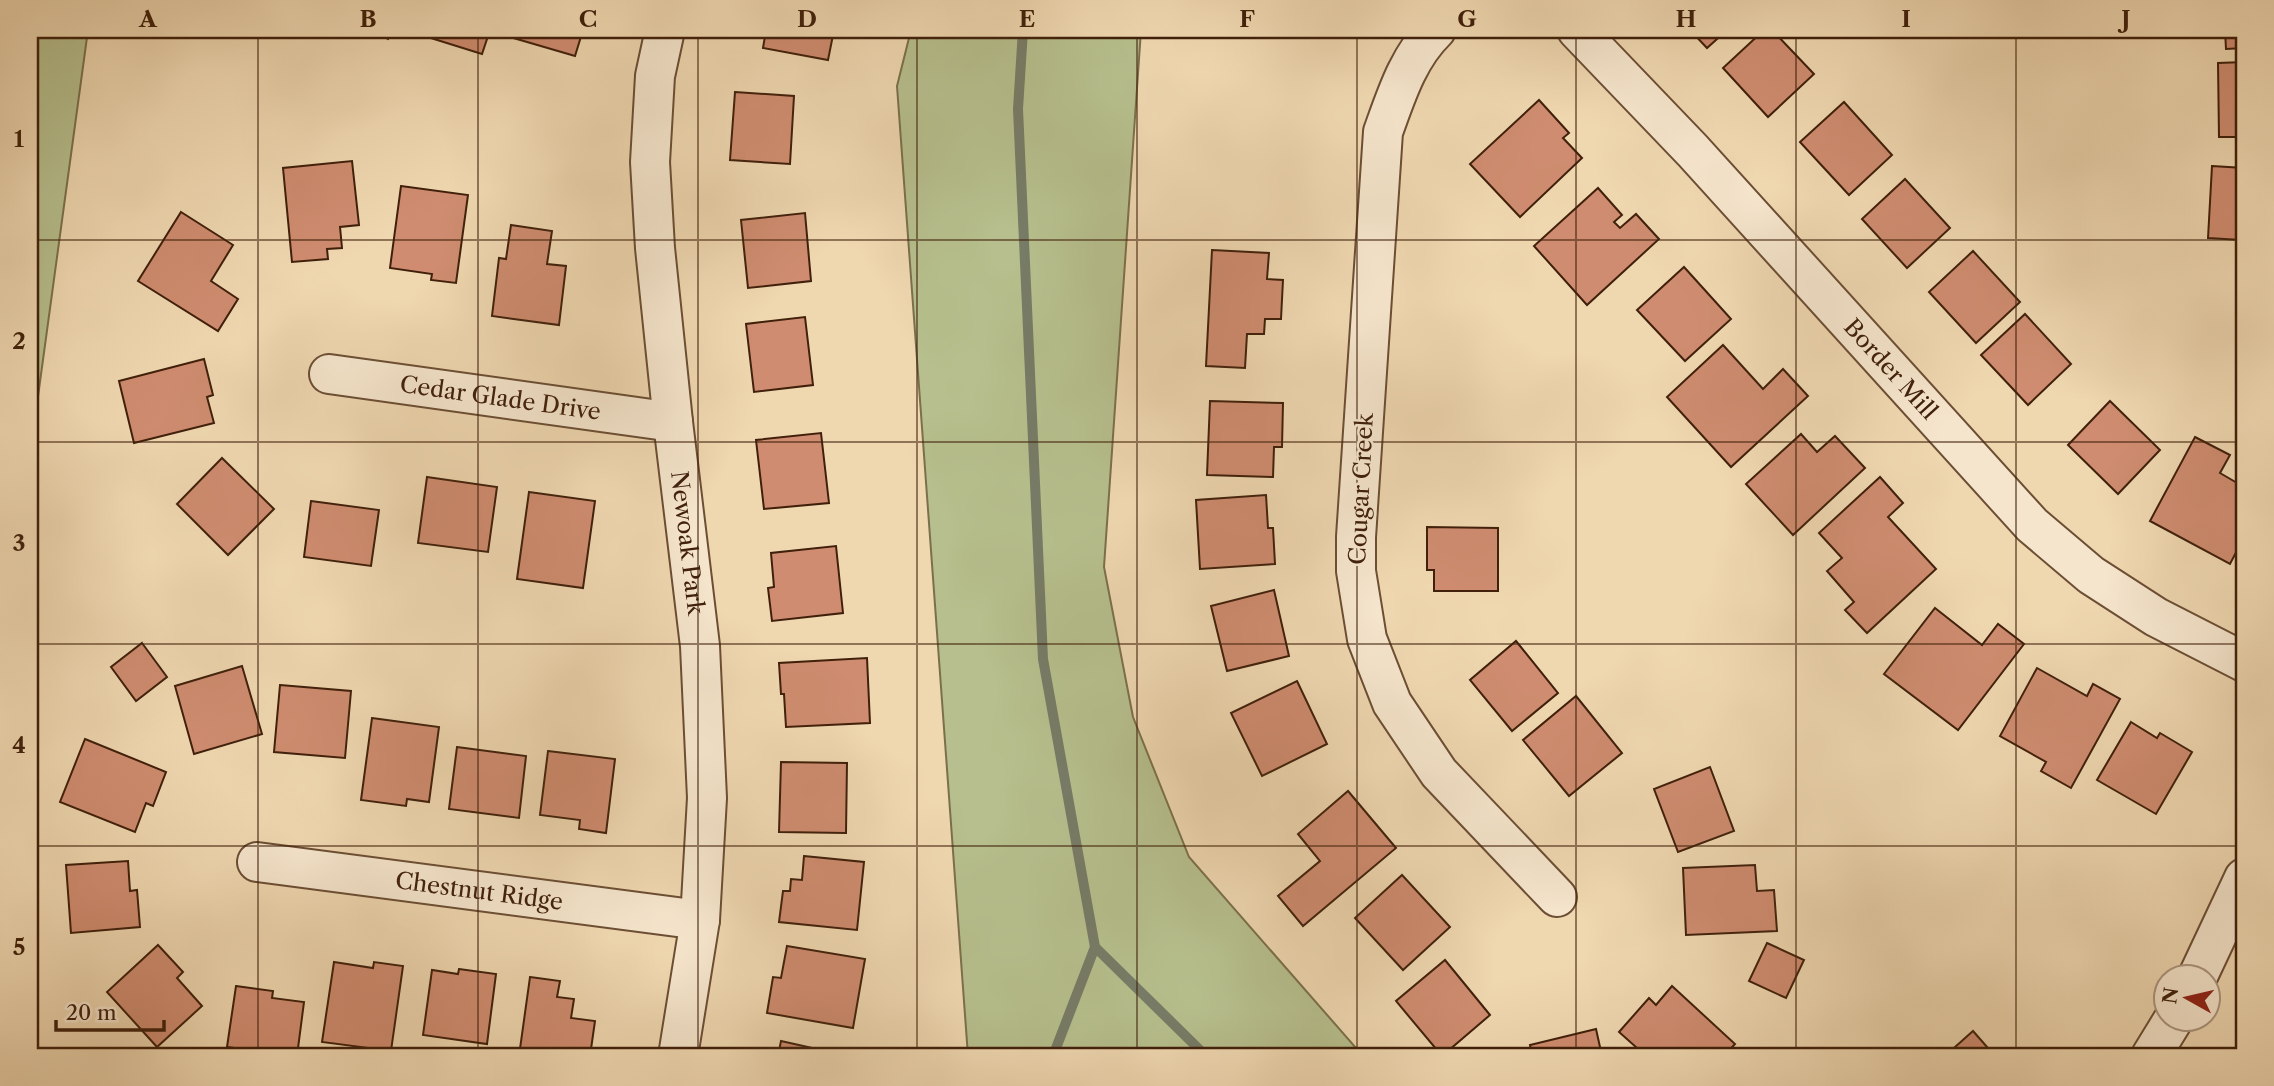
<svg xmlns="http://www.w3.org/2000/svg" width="2274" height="1086" font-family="'Libre Caslon Text',serif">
  <rect width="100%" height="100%" fill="#efd7b0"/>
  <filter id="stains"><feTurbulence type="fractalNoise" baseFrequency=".00286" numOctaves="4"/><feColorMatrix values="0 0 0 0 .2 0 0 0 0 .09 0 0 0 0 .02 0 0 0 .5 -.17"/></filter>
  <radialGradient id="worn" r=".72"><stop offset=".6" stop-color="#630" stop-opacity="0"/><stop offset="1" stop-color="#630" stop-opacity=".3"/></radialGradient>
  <g fill="#b6bf8d" stroke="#7b704c" stroke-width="2">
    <polygon points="30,30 88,30 30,455"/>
    <polygon points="911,30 1141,30 1104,567 1133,717 1189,857 1363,1056 968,1056 897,86"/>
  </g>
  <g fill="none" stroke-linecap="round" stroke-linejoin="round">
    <g stroke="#777c67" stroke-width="10">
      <polyline points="1023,30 1018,109 1043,659 1095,947 1206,1056"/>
      <polyline points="1053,1056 1095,947"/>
    </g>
  </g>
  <g fill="#cf8c70" stroke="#40200b" stroke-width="2">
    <polygon points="370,30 392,30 388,39"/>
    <polygon points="419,30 490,30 482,54 418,34"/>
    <polygon points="512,30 583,30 575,56 510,37"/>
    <polygon points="766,30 834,30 828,60 763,48"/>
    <polygon points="1690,30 1727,30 1707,48"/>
    <polygon points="1764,30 1772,30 1814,74 1768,117 1723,68"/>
    <polygon points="2225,30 2244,30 2244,48 2226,49"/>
    <polygon points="2244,62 2244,137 2219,137 2218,63"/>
    <polygon points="735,92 794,96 790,164 730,160"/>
    <polygon points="1539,100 1569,133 1563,138 1582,158 1520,217 1470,164"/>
    <polygon points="1844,102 1892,155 1849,195 1800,142"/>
    <polygon points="352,161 359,225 340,227 342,248 327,249 328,259 292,262 283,168"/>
    <polygon points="2212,166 2244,168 2244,231 2242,231 2241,240 2208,238"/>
    <polygon points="1905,179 1950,228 1907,268 1862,219"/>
    <polygon points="401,186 468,195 456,283 431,280 432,274 390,268"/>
    <polygon points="1598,188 1622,215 1614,222 1620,228 1636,214 1659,239 1587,305 1534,246"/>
    <polygon points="181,212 233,245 211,281 238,299 218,331 138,281"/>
    <polygon points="805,213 811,281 748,288 741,220"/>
    <polygon points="511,225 552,231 547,264 566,266 559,325 492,316 499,258 506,259"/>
    <polygon points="1212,250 1269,253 1267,279 1283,280 1281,319 1265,319 1264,334 1247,334 1245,368 1206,366"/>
    <polygon points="1973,251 2020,302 1976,343 1929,292"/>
    <polygon points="1684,267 1731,319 1685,361 1637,310"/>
    <polygon points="2025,314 2071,364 2028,405 1981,355"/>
    <polygon points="805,317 813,385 754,392 746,324"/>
    <polygon points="1723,345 1763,389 1783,369 1808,396 1731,467 1667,397"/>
    <polygon points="204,359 213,395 207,397 214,423 134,443 119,381"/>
    <polygon points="1210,401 1283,403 1282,447 1274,447 1273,477 1207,475"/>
    <polygon points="2110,401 2160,450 2118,494 2068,445"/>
    <polygon points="2244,428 2244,448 2236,444"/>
    <polygon points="821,433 829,503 764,509 756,440"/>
    <polygon points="1801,434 1817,452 1835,436 1865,468 1793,535 1746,484"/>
    <polygon points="2195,437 2230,455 2220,473 2244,487 2244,537 2230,564 2150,521"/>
    <polygon points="222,458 274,509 228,555 177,504"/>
    <polygon points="427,477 497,487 488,552 418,543"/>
    <polygon points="1880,477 1903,503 1888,517 1936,569 1867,633 1845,610 1854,602 1827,571 1842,558 1819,533"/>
    <polygon points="529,492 595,501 583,588 517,579"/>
    <polygon points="1266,495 1268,528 1273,528 1275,564 1200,569 1196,500"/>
    <polygon points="311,501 379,510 371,566 304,557"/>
    <polygon points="1427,527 1498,528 1498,591 1434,591 1434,570 1427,570"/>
    <polygon points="836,546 843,613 772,621 768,588 774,587 771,553"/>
    <polygon points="1274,590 1289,656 1227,671 1211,606"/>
    <polygon points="1935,608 1982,645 1998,624 2024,644 1958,730 1884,674"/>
    <polygon points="1516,641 1558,693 1512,731 1470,680"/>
    <polygon points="142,643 167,677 136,701 111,667"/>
    <polygon points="867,658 870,723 786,727 784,694 781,694 779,663"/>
    <polygon points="242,666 262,734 194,754 175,686"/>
    <polygon points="2037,668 2087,696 2093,684 2120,699 2071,788 2041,771 2046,762 2000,736"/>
    <polygon points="1297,681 1327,744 1262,776 1231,713"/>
    <polygon points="280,685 351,691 345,758 274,752"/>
    <polygon points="1576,696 1622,753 1569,796 1523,740"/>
    <polygon points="372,718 439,727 429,802 407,799 406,806 361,800"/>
    <polygon points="2131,722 2157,738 2160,733 2192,752 2156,814 2097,780"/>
    <polygon points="85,739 166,772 153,806 146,803 135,832 60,802"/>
    <polygon points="457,747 526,756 519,818 449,809"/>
    <polygon points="548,751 615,759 606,833 579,829 580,820 540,815"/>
    <polygon points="781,762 847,763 846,833 779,832"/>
    <polygon points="1710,767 1734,831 1678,852 1654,789"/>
    <polygon points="1348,791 1396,848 1303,926 1278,896 1320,861 1298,834"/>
    <polygon points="804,856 864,862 857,930 779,922 783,891 790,891 791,879 802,880"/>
    <polygon points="128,861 130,891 137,890 140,927 71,933 66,865"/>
    <polygon points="1755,865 1757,891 1774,890 1777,931 1686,935 1683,868"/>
    <polygon points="1402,875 1450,927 1403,970 1355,918"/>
    <polygon points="1767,943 1804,960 1786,998 1749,981"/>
    <polygon points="158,945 183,972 177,978 202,1006 157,1047 107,992"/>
    <polygon points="787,946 865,959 853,1028 767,1013 773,977 781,978"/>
    <polygon points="1445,960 1490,1015 1442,1056 1396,1001"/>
    <polygon points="334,962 373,968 374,962 403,966 391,1051 322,1042"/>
    <polygon points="459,969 496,974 487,1044 423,1035 432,970 458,974"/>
    <polygon points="530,977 560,981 557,997 574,999 571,1018 595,1021 590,1056 519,1056"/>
    <polygon points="236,986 273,991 272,998 304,1002 297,1056 227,1047"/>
    <polygon points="1672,986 1735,1044 1724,1056 1646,1056 1619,1032 1649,998 1656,1005"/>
    <polygon points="1596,1029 1602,1056 1532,1056 1530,1045"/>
    <polygon points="1973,1031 1995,1056 1945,1056"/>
    <polygon points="781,1041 839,1054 838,1056 778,1056"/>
  </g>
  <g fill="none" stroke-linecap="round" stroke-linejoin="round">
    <g stroke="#6c4e34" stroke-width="42">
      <g id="minor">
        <path id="s1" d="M 665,30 L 655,76 L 650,162 L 655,248 L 673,422 L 700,646 L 707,798 L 700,920 L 678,1056"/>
        <path d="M 1436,30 C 1408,57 1396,96 1383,132 L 1356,537 L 1356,571 L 1367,639 L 1392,703 L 1439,773 L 1557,897"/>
        <path id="s2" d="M 1577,30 L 1693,151 L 2032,525 L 2091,575 L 2156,617 L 2244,662"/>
        <path id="s3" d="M 329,374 L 673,422"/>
        <path id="s4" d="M 257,862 L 700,920"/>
        <polyline points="2197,978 2244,878"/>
        <polyline points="2151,1056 2173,1020"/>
      </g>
    </g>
    <use href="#minor" stroke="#f5e5cc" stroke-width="38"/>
  </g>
  <path fill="none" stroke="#40200b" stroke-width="2" stroke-opacity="0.55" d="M 258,30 L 258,1056M 478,30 L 478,1056M 698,30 L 698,1056M 917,30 L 917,1056M 1137,30 L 1137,1056M 1357,30 L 1357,1056M 1576,30 L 1576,1056M 1796,30 L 1796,1056M 2016,30 L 2016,1056M 30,240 L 2244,240M 30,442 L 2244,442M 30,644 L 2244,644M 30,846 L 2244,846"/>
  <g text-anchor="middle" stroke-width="5" stroke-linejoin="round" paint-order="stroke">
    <g font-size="23" fill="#40200b" stroke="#f5e5cc">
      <text dy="8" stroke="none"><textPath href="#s2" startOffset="462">Border Mill</textPath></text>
      <text dy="8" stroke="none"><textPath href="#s3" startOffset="173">Cedar Glade Drive</textPath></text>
      <text transform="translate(1361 489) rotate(-87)" y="8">Cougar Creek</text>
      <text dy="8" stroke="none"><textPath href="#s1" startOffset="516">Newoak Park</textPath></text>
      <text dy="8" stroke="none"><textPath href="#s4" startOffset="224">Chestnut Ridge</textPath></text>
    </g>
  </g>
  <rect width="2274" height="1086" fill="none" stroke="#efd7b0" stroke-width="77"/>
  <g transform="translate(2187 998) rotate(278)"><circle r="33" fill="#f5e5cc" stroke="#ad967f" stroke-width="2"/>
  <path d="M0-5L12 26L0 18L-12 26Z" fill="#8f2418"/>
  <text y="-10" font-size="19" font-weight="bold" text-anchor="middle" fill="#40200b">N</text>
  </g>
  <path d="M56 1020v10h108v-10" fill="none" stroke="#40200b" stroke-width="3.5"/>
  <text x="66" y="1020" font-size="21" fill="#40200b" stroke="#f5e5cc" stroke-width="5" paint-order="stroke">20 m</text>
  <rect x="38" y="38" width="2198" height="1010" fill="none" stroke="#40200b" stroke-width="2.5"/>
  <g font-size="23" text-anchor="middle" font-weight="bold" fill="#40200b">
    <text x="148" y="27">A</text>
    <text x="368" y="27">B</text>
    <text x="588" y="27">C</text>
    <text x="807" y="27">D</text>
    <text x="1027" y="27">E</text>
    <text x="1247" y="27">F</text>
    <text x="1467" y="27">G</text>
    <text x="1686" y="27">H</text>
    <text x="1906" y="27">I</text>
    <text x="2126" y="27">J</text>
    <text x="19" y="147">1</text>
    <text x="19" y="349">2</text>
    <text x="19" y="551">3</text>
    <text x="19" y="753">4</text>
    <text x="19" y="955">5</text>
  </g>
  <rect width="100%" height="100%" filter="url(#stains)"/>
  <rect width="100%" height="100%" fill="url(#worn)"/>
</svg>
